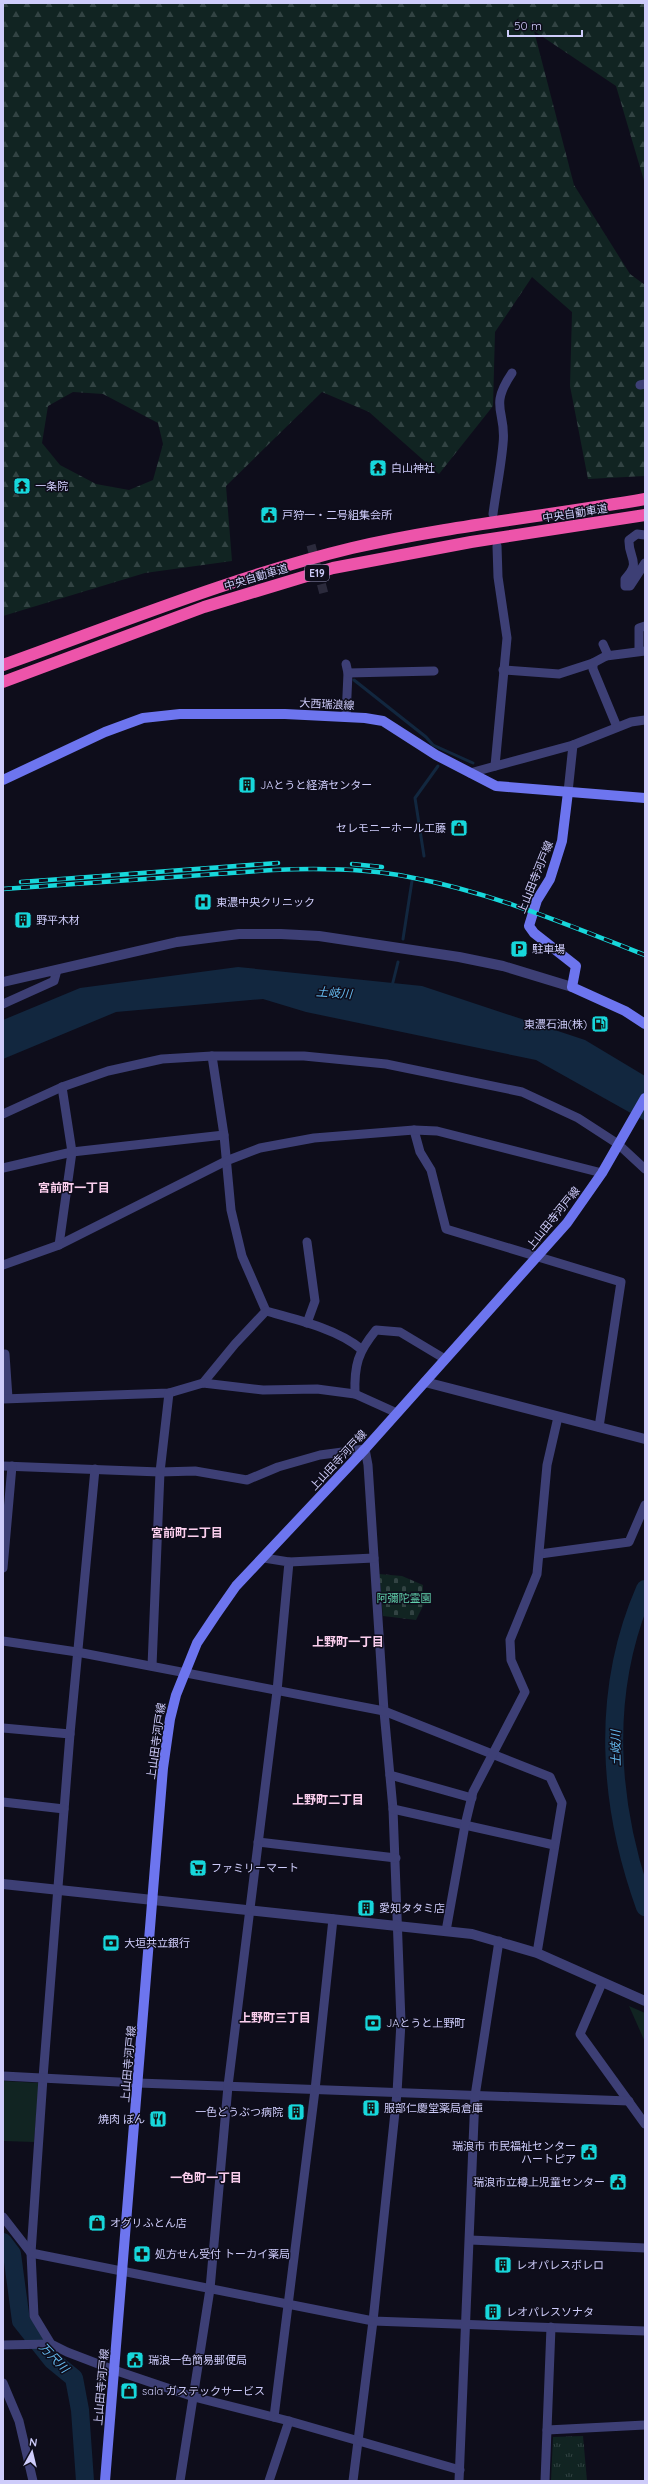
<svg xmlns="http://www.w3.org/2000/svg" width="648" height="2484" font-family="Quicksand,'Noto Sans JP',sans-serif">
  <defs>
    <pattern id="grass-tufts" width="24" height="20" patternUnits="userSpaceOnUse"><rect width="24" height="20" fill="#112422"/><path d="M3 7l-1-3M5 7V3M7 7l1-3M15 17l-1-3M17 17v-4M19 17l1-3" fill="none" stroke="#324343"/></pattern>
    <pattern id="forest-firs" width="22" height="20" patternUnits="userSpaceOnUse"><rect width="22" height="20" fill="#112422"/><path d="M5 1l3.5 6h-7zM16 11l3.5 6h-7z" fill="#324343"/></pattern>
    <pattern id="cemetery-stones" width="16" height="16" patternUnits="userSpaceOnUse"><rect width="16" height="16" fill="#112422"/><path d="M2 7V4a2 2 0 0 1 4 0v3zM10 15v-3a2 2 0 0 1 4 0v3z" fill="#324343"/></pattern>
  </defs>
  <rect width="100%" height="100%" fill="#0e0d1b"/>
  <polygon fill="url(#grass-tufts)" points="583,2436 587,2481 551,2481 553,2437"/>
  <path fill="url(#forest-firs)" fill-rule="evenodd" d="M 3,3 L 645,3 L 645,184 L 616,86 L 534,31 L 574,185 L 630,274 L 645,285 L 645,476 L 588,479 L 570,386 L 572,312 L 532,277 L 495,332 L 493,406 L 439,474 L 369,412 L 322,392 L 226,486 L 232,561 L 145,573 L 3,616 ZM 73,392 L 103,394 L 158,423 L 163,444 L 153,480 L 129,490 L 96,484 L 60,465 L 42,443 L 48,406 Z"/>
  <polygon fill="url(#cemetery-stones)" points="379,1574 402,1576 423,1585 423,1592 426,1600 416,1620 383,1616"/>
  <g fill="#112422">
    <polygon points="629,2006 645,2013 645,2042"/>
    <polygon points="3,2081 39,2083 34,2142 3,2141"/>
  </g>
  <polygon fill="#12273f" points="238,967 422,986 585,1040 645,1076 645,1121 536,1060 306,1012 263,999 116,1012 3,1059 3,1020 80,988"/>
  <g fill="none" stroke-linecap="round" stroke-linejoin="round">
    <g stroke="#12273f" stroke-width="3">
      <polyline points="354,680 426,737 433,745 473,763"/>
      <polyline points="424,856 415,798 438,766"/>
      <polyline points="403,939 412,881"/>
      <polyline points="392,986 398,962"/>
    </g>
    <g stroke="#12273f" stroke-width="18">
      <path d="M 645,1589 C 600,1692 608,1804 645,1907"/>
      <polyline points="3,2242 12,2254 21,2321 52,2360 74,2378 80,2410 85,2481"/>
    </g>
    <polyline stroke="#2b2a3c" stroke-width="9" stroke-dasharray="9 4.5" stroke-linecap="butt" points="311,545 324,594"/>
    <g stroke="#3d3f75" stroke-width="9">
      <polyline points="640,385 645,384"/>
      <path d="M 493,514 C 496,491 501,467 503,444 C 507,411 488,408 512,373"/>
      <path d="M 645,535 L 637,534 L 629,540 C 628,559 642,561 625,579 L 625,586 L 630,586 L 645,563"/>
      <polyline points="639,650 639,628 645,626"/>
      <polyline points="606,656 645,651"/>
      <polyline points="593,663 593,669 617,727"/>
      <polyline points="346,664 348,673 346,717"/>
      <polyline points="503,670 559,674 593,663 606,656 607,653 603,644"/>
      <polyline points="348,673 434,671"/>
      <polyline points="495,766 507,638 498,577 497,546"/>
      <polyline points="470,773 573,745 631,722 645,720"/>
      <polyline points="568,792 573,745"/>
      <polyline points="3,1004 54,981 57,970"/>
      <polyline points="212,1056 224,1135 231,1210 242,1256 266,1311"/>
      <polyline points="3,1114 62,1087 108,1071 162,1059 212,1056 304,1056 386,1064 522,1092 578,1118 618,1144 645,1169"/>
      <polyline points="414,1130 420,1152 431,1170 446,1229 621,1282 599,1427"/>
      <polyline points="3,1168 72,1152 224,1135"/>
      <polyline points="307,1242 315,1301 307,1323"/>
      <polyline points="59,1245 72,1152 62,1087"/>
      <polyline points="3,1265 59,1245 226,1161 260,1148 314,1138 414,1130 437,1131 602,1173"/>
      <path d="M 266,1311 C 295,1319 338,1329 361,1349"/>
      <polyline points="5,1354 8,1398"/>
      <polyline points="203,1383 235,1344 266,1311"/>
      <path d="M 355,1394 C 354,1365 358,1352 376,1330 L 400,1332 L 445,1359"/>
      <polyline points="3,1399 169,1393 203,1383 263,1390 317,1389 355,1394 397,1413"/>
      <polyline points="3,1466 160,1472 195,1471 247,1480 278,1467 320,1455 365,1449 368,1465 384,1711 393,1809 401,2022 397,2093 373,2321 353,2481"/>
      <polyline points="95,1469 70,1734 43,2078 31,2253 34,2316 51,2344 67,2352 114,2370 194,2397 289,2421 460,2470"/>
      <polyline points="540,1554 629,1542 645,1505"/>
      <polyline points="289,1562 374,1558"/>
      <polyline points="3,1568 12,1466"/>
      <polyline points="3,1641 77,1652 384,1711 550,1777 562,1803 537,1953"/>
      <polyline points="152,1666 160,1472 169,1393"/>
      <polyline points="3,1728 70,1734"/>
      <polyline points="390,1775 472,1798"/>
      <polyline points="3,1802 64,1809"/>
      <polyline points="393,1809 554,1845"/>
      <polyline points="258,1842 396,1858"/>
      <polyline points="446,1931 465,1825 473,1792 525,1692 511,1660 510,1640 537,1574 547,1465 558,1417"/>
      <polyline points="602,1983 580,2034 645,2124"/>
      <polyline points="3,2076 138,2083 629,2101"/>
      <polyline points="3,2217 31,2253 373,2321 645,2331"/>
      <polyline points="470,2240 645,2248"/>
      <polyline points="3,2345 51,2344"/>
      <polyline points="3,2383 19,2421 33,2481"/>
      <polyline points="274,2417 315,2090 333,1919"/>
      <polyline points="547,2430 645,2425"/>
      <polyline points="180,2481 210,2289 228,2086 277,1691 289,1562 264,1558"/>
      <polyline points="269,2481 289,2421"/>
      <polyline points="459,2481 475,2096 499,1941"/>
      <polyline points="545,2481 551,2327"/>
    </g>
    <g stroke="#3d3f75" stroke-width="10">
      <polyline points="3,982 177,942 239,934 281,934 319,936 459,957 503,966 572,987"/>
      <polyline points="425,1382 645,1439"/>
      <polyline points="3,1884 472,1934 537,1953 645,2001"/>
    </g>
    <g stroke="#6d75ef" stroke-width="10">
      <polyline points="3,780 105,732 143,718 180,714 285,714 365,718 383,721 436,755 496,786 645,798"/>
      <polyline points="568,792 562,841 550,879 537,900 529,926 534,933 576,966 572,987 625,1011 645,1024"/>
      <polyline points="105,2481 163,1768 170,1719 176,1695 197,1643 215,1616 236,1586 365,1449 567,1223 602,1173 645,1098"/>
    </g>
    <g stroke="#ed54aa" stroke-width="12">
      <path d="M 3,665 C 118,624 232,577 352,548 C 448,526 548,516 645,499"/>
      <polyline points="3,682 204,607 333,568 471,542 645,515"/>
    </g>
    <g stroke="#17d7db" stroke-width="4.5">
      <g id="rail">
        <polyline points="352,864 382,867"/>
        <polyline points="21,882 278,863"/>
        <path d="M 3,889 L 273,870 C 318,868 364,868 409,877 C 491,892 568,925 645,955"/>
      </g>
    </g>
    <use href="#rail" stroke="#0e0d1b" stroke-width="3" stroke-dasharray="9" stroke-linecap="butt"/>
  </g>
  <defs>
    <g id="temple-square" transform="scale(0.9)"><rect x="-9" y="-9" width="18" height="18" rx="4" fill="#17d7db" stroke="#0e0d1b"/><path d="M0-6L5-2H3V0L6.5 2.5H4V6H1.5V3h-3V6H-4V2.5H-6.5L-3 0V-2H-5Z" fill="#111"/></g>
    <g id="civic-square" transform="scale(0.9)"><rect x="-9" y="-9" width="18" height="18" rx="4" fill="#17d7db" stroke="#0e0d1b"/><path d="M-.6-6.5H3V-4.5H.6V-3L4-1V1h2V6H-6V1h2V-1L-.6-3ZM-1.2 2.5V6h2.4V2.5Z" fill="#111"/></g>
    <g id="building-square" transform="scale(0.9)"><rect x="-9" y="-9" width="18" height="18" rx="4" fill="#17d7db" stroke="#0e0d1b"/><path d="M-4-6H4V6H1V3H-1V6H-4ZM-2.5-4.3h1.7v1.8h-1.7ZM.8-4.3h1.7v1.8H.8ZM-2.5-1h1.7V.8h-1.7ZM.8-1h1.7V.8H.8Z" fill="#111"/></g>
    <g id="shop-square" transform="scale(0.9)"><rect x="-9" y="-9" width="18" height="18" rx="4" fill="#17d7db" stroke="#0e0d1b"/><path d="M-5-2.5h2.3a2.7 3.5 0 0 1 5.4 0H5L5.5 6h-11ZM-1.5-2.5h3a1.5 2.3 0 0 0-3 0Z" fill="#111"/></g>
    <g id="hospital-square" transform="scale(0.9)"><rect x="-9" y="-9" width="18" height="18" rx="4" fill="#17d7db" stroke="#0e0d1b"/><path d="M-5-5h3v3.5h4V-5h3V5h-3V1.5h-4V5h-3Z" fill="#111"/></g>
    <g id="parking-square" transform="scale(0.9)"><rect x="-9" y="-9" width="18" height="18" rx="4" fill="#17d7db" stroke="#0e0d1b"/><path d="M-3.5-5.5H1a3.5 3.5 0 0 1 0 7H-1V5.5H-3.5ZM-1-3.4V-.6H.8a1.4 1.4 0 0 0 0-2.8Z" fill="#111"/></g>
    <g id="fuel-square" transform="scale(0.9)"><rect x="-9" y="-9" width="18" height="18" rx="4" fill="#17d7db" stroke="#0e0d1b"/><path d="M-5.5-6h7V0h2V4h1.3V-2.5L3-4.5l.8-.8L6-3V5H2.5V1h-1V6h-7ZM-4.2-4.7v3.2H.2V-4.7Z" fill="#111"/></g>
    <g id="supermarket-square" transform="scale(0.9)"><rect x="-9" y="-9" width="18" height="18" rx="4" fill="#17d7db" stroke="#0e0d1b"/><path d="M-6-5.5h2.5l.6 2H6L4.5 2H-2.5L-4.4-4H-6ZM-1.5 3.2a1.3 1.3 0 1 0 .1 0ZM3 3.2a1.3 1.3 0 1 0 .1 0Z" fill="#111"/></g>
    <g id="bank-square" transform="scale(0.9)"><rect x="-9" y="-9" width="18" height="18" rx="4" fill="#17d7db" stroke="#0e0d1b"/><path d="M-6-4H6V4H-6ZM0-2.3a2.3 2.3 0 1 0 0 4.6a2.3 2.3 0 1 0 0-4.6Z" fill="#111"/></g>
    <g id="restaurant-square" transform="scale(0.9)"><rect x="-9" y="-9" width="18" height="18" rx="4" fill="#17d7db" stroke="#0e0d1b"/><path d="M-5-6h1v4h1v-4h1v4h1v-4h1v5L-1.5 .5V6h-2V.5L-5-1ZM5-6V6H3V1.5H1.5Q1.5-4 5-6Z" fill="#111"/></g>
    <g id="pharmacy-square" transform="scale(0.9)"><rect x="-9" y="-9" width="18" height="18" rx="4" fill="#17d7db" stroke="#0e0d1b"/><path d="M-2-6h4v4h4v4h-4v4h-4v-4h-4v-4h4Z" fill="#111"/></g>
  </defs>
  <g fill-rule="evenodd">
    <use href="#temple-square" x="378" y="468"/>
    <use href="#temple-square" x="22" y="486"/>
    <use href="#civic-square" x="269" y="515"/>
    <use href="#building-square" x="247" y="785"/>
    <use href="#shop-square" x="459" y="828"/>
    <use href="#hospital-square" x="203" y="902"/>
    <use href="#building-square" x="23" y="920"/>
    <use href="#parking-square" x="519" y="949"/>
    <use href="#fuel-square" x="600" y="1024"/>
    <use href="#supermarket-square" x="198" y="1868"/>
    <use href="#building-square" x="366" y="1908"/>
    <use href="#bank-square" x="111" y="1943"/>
    <use href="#bank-square" x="373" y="2023"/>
    <use href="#building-square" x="371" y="2108"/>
    <use href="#building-square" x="296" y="2112"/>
    <use href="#restaurant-square" x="158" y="2119"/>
    <use href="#civic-square" x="589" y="2152"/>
    <use href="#civic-square" x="618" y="2182"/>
    <use href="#shop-square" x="97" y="2223"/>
    <use href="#pharmacy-square" x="142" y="2254"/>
    <use href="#building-square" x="503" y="2265"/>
    <use href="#building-square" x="493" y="2312"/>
    <use href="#civic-square" x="135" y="2360"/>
    <use href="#shop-square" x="129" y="2391"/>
  </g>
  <g text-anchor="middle" stroke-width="3" stroke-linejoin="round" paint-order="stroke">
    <rect fill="#0e0d1b" stroke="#9493b7" stroke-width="1" x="305" y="565" width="24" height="16" rx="3"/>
    <g font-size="10" font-weight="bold" fill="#ceccfa">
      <text x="317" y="577">E19</text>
    </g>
    <g font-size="11" fill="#ceccfa" stroke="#0e0d1b" text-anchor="start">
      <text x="391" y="472">白山神社</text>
      <text x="35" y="490">一条院</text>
      <text x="282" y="519">戸狩一・二号組集会所</text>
      <text x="260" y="789">JAとうと経済センター</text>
      <text x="446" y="832" text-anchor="end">セレモニーホール工藤</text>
      <text x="216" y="906">東濃中央クリニック</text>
      <text x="36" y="924">野平木材</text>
      <text x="532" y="953">駐車場</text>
      <text x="587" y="1028" text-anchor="end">東濃石油(株)</text>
      <text x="211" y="1872">ファミリーマート</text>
      <text x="379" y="1912">愛知タタミ店</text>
      <text x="124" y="1947">大垣共立銀行</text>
      <text x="386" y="2027">JAとうと上野町</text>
      <text x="384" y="2112">服部仁慶堂薬局倉庫</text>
      <text x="283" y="2116" text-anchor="end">一色どうぶつ病院</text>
      <text x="145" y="2123" text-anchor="end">焼肉 ぼん</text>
      <text x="576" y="2150" text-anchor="end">瑞浪市 市民福祉センター<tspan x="576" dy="13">ハートピア</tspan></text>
      <text x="605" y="2186" text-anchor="end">瑞浪市立樽上児童センター</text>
      <text x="110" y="2227">オグリふとん店</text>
      <text x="155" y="2258">処方せん受付 トーカイ薬局</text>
      <text x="516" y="2269">レオパレスボレロ</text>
      <text x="506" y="2316">レオパレスソナタ</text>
      <text x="148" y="2364">瑞浪一色簡易郵便局</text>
      <text x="142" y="2395">sala ガステックサービス</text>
    </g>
    <g font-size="11" fill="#ceccfa" stroke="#0e0d1b">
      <text transform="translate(575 513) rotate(-9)" y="4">中央自動車道</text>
      <text transform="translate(256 577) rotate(-17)" y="4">中央自動車道</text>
      <text transform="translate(327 704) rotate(3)" y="4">大西瑞浪線</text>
      <text transform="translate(535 877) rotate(-68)" y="4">上山田寺河戸線</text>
      <text transform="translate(553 1218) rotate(-51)" y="4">上山田寺河戸線</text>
      <text transform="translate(338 1460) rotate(-47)" y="4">上山田寺河戸線</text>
      <text transform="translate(156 1741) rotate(-82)" y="4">上山田寺河戸線</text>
      <text transform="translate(128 2064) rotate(-85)" y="4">上山田寺河戸線</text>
      <text transform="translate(101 2387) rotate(-85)" y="4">上山田寺河戸線</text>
    </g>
    <g font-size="11" fill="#61d1ac" stroke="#0e0d1b">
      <text x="404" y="1602">阿彌陀霊園</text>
    </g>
    <g font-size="12" font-style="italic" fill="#65baef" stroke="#0e0d1b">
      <text transform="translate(334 993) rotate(4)" y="4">土岐川</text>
      <text transform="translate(616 1748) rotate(-91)" y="4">土岐川</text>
      <text transform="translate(54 2358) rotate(46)" y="4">万尺川</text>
    </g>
    <g font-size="12" font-weight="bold" fill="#faceed" stroke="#0e0d1b">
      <text x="74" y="1192">宮前町一丁目</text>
      <text x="187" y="1537">宮前町二丁目</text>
      <text x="348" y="1646">上野町一丁目</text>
      <text x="328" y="1804">上野町二丁目</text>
      <text x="275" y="2022">上野町三丁目</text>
      <text x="206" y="2182">一色町一丁目</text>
    </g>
  </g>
  <rect width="648" height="2484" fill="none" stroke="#ceccfa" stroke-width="8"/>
  <g transform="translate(32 2452) rotate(8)" stroke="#0e0d1b" stroke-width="3" paint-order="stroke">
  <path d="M0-3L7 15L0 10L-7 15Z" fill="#ceccfa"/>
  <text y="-6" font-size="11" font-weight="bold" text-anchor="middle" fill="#ceccfa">N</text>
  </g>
  <path d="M508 30v6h74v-6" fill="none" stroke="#ceccfa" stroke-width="2"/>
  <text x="514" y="30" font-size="12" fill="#ceccfa" stroke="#0e0d1b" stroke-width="3" paint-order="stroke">50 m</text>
</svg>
